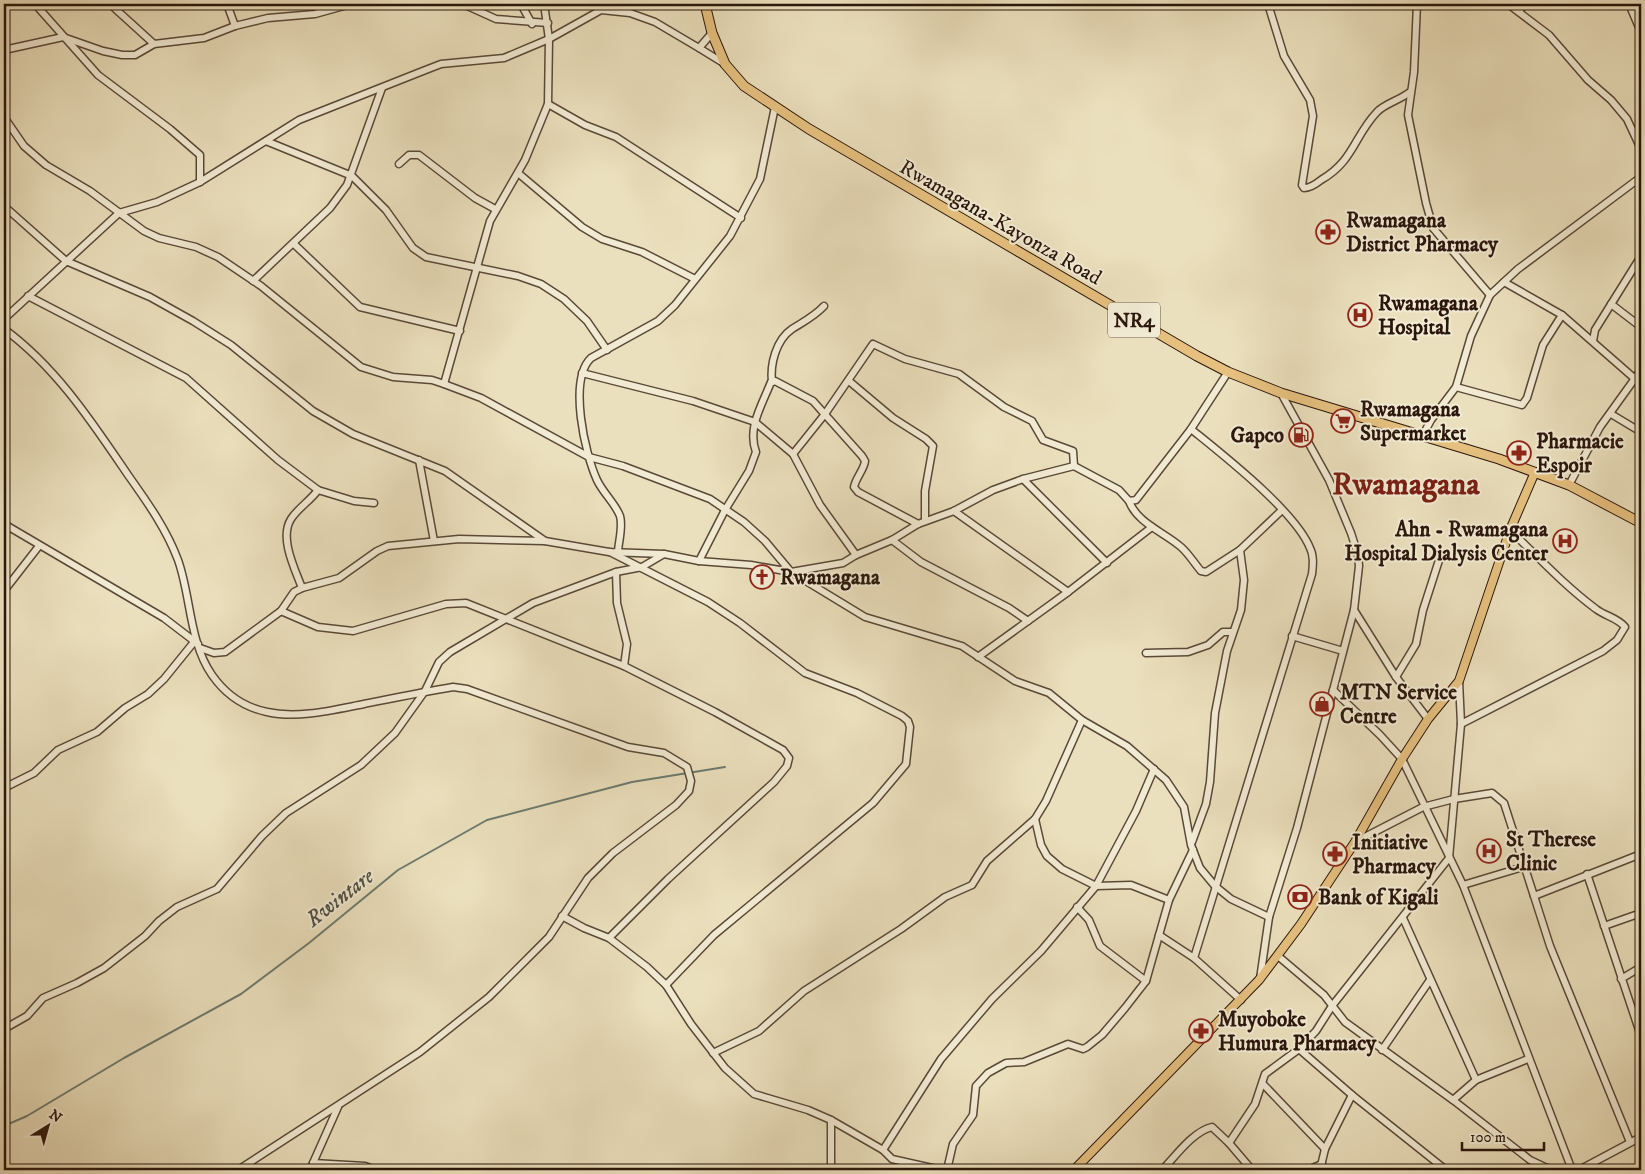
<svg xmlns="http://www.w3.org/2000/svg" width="1645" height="1174" font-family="'IM FELL DW Pica',serif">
  <rect width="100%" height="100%" fill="#ebe0bd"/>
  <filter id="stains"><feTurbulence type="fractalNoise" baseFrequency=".004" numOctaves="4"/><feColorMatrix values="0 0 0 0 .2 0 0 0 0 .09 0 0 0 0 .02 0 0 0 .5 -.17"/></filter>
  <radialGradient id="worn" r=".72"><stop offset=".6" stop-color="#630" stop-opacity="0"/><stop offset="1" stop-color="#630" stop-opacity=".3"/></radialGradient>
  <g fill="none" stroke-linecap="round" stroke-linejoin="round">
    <polyline stroke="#6c7a70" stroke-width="2" points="4,1126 27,1116 124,1058 241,994 309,943 398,870 487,820 632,782 725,767"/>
    <g stroke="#5a4838" stroke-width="9">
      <g id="minor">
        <polyline points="35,4 98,75 170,129 200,155 200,182"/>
        <polyline points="110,4 154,44"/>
        <polyline points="227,4 235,26"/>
        <polyline points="463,4 496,19 548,23"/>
        <polyline points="521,4 532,24"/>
        <path d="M 1268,4 L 1284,56 L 1310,100 L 1313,116 L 1302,185 L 1304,188 C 1310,188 1316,184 1321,180 C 1354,161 1354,136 1377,112 C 1384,104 1400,100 1410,92"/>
        <polyline points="1417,4 1414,72 1408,115 1426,203 1433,228 1490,295"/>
        <polyline points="1508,4 1549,35 1588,80 1611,100 1627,119 1641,149"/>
        <polyline points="1629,4 1641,32"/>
        <polyline points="1519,11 1525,4"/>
        <polyline points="699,48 725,64"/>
        <polyline points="4,50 63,37 103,51 122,55 135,55 154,44 204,38 235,26 268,18 315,14 351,4"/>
        <polyline points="548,104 585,125 616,137 741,218"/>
        <polyline points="4,117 24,146 46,165 90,191 144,231 159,238 196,247 218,257 261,286 361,367 393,377 432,380 444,384 481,398 589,457 623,466 710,499 744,522 765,541 791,572 865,617 962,646 1015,681 1049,693 1082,720 1127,746 1166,780 1184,807 1191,845 1200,868 1215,886 1231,899 1269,917"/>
        <polyline points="266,141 352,176 386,210 413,248 426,257 518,276 541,284 564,299 587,321 607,350"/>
        <polyline points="399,164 409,155 419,155 475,198 495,209"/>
        <polyline points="518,173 582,227 602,239 642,252 695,279"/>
        <polyline points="4,206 66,261 150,297 193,321 231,345 313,411 353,434 445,471 545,541"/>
        <polyline points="294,244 360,307 460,331"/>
        <polyline points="253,281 330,208 347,185 382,88"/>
        <polyline points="1504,282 1562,315 1634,378"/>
        <polyline points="28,296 186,378 278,460 318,490 354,501 374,503"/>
        <polyline points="1611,304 1641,327"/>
        <polyline points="4,319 119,213 157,202 200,182 299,120 423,71 441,64 504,58 549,39 601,10 630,13 655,22 699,48 712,33"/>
        <path d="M 4,329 C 56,367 92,422 128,475 C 147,502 166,528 178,560 C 191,596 189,642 212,675 C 226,695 243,707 267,712 C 298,719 333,710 364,704 C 394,698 423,692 453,687 L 467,689 L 628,747 L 664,753 L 687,767 L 691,781 L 689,791 L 676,805 L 613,853 L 588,878 L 549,937 L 489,997 L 420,1052 L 238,1170"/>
        <polyline points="1593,341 1595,330 1638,261"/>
        <polyline points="582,373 693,401 755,422 793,454 820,505 856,555"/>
        <polyline points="849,381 893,418 926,439 933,446 925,491 925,520"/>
        <path d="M 772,382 C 770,364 776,340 792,329 C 803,322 815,316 824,306"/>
        <polyline points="444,384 490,221 525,160 548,104 549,39 544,4"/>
        <polyline points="1456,387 1522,405 1527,398 1543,345 1562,315"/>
        <polyline points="1611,414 1641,432"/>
        <path d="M 1191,429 C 1223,455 1295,511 1310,548 C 1314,556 1313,565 1312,574 L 1194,958"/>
        <polyline points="1423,435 1431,420 1456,387 1471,336 1490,295 1518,269 1641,177"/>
        <polyline points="793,454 825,414 873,344 905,359 959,374 1004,407 1032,421 1043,440 1073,451 1074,466"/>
        <polyline points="419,460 434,541"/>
        <polyline points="1023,479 1107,563"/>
        <polyline points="1569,485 1600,427 1641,370"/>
        <path d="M 1129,501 C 1137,523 1164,532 1181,547 C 1189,554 1194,563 1201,571 L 1206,572 L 1240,550 L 1282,510"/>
        <polyline points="954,511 1068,592"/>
        <polyline points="4,524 164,618 198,644"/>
        <polyline points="892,540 921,562 1009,608 1028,621"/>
        <path d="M 618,551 C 619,540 623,526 620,516 C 615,503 603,493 597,480 C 585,454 568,380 591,358 L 658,321 L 675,305 L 730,236 L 760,179 L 775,107"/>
        <polyline points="610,552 708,602 740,623 805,673 857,693 902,716 908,721 910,727 906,764 873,803 714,935 666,985"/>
        <path d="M 699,561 L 725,510 L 749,471 L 756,452 C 747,428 762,405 771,382 L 775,381 L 813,401 L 862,456 L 865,461 C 864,470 856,477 854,487 L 858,492 L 918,524"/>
        <polyline points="616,572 617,603 627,644 624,666"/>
        <path d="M 302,588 C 295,569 279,538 291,519 C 298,508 310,501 318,490"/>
        <polyline points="4,591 39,546"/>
        <polyline points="1354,610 1396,677 1428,719"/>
        <polyline points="281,611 318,627 353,631 446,604 466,603 624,666 715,712 783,750 789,758 787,766 774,782 668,879 609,938"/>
        <polyline points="1292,636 1343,651"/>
        <polyline points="200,648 214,653 225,652 281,611 294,592 302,588 339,578 377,551 388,546 459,539 545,541 609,552 664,554 699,561 751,565 791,572 843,563 856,555 892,540 918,524 954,511 993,490 1023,479 1074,466 1119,490 1129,501 1136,500 1191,429 1228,372"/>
        <polyline points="1146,653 1188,652 1208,645 1223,632 1233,632"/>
        <polyline points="978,657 1068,592 1152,527"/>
        <polyline points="1396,677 1416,644 1423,610 1441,554"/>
        <polyline points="1333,690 1380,735 1402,759 1463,885 1572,1170"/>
        <path d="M 1461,724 L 1603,651 L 1617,640 L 1625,627 C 1618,618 1605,616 1596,609 C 1565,586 1538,557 1510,530"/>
        <polyline points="4,788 34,773 58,750 97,732 125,708 148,694 164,679 194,642"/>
        <polyline points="1035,819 1041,845 1047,856 1062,869 1096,886 1131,885 1169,900"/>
        <polyline points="1192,842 1206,804 1210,782 1215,713 1227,651 1241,610 1244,580 1240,550"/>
        <polyline points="1355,842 1423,807 1454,799 1492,793 1504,803 1534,896 1641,854"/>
        <polyline points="1587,874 1641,1036"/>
        <polyline points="1463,885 1523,867"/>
        <polyline points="1534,896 1550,946 1630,1142"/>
        <polyline points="1077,907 1089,920 1100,946 1146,981"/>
        <polyline points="562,916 584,928 609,938 647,967 666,985 691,1024 725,1068 754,1094 808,1110 831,1120 883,1150 892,1159 941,1170"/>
        <polyline points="1403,918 1476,1080"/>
        <polyline points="1604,926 1641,913"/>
        <polyline points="1159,935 1194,958 1241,1000"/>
        <polyline points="1278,956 1324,995 1345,1022 1453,1100 1530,1160 1547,1168 1557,1170"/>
        <polyline points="1260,979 1269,917 1297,828 1354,610 1359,566 1358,555 1351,533 1329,480 1281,393"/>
        <polyline points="1621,979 1641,967"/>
        <polyline points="4,1029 27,1016 43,998 77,983 104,968 145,936 159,921 177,907 217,889 262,836 286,813 361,765 395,733 425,691 439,662 450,652 533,603 616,572 642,567 664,554"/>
        <polyline points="1382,1050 1430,980"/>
        <polyline points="713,1053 759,1031 804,991 901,929 945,897 972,885 987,861 1035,819 1046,801 1082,720"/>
        <polyline points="1263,1084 1325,1149"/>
        <polyline points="1453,1100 1476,1080 1528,1059"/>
        <polyline points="1229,1143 1255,1104 1265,1074 1299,1049"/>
        <polyline points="883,1150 941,1059 992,999 1041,951 1096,886 1136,811 1154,769"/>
        <polyline points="313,1163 365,1166 375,1170"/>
        <polyline points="312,1170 313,1163 338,1107"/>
        <polyline points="831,1170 831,1120"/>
        <polyline points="947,1170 953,1144 973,1115 976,1086 988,1073 1006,1063 1024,1062 1068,1044 1083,1049 1087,1047 1102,1035 1125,1008 1146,981 1169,900 1193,850"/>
        <path d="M 1162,1170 C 1176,1156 1192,1132 1212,1127 L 1229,1143 L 1252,1170"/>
        <polyline points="1308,1170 1322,1164"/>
        <polyline points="1320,1170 1325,1149 1352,1095"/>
        <polyline points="1446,1170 1352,1095 1299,1049 1316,1031 1332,1006 1449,858 1461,724 1459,681"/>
        <polyline points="1579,1170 1641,1137"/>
      </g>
    </g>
    <g stroke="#2a160c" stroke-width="10">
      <polyline id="major" points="1074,1170 1259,980 1301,924 1355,842 1402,759 1428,719 1459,681 1510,530 1535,472"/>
    </g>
    <g stroke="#2a160c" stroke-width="11">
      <polyline id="highway" points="705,4 712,33 725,64 744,86 809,129 1197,356 1228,372 1281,393 1499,459 1569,485 1641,523"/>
    </g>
    <use href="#minor" stroke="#f2ebd4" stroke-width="6"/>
    <use href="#major" stroke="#e6c07e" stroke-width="8"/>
    <use href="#highway" stroke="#e6c07e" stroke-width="9"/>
  </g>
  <defs>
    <g id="pharmacy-ring" transform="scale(1.25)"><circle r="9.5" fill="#f2ebd4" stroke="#8f2418" stroke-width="1.5"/><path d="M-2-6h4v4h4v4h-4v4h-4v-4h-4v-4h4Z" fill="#8f2418"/></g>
    <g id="hospital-ring" transform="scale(1.25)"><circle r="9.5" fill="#f2ebd4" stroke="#8f2418" stroke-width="1.5"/><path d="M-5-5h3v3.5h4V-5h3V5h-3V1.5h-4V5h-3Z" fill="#8f2418"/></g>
    <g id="supermarket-ring" transform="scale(1.25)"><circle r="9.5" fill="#f2ebd4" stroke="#8f2418" stroke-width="1.5"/><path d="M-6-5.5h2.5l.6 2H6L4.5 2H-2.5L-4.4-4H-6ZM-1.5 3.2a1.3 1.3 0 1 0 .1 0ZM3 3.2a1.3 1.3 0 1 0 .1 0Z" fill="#8f2418"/></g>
    <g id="fuel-ring" transform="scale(1.25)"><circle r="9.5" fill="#f2ebd4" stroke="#8f2418" stroke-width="1.5"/><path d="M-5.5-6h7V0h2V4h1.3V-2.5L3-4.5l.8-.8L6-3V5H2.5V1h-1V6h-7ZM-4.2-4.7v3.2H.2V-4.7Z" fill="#8f2418"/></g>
    <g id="church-ring" transform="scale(1.25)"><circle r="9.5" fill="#f2ebd4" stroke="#8f2418" stroke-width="1.5"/><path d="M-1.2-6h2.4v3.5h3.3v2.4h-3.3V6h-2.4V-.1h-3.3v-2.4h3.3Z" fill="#8f2418"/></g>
    <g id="shop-ring" transform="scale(1.25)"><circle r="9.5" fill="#f2ebd4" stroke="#8f2418" stroke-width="1.5"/><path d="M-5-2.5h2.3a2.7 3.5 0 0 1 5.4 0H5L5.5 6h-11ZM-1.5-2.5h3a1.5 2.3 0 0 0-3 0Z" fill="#8f2418"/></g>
    <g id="bank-ring" transform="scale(1.25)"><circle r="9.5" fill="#f2ebd4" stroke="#8f2418" stroke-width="1.5"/><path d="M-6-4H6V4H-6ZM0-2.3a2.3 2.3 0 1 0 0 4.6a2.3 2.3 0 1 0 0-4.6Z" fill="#8f2418"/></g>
  </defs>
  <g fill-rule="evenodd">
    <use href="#pharmacy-ring" x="1328" y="232"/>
    <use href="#hospital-ring" x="1360" y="315"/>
    <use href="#supermarket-ring" x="1343" y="421"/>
    <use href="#fuel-ring" x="1301" y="435"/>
    <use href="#pharmacy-ring" x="1519" y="453"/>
    <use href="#hospital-ring" x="1565" y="541"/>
    <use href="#church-ring" x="762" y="577"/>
    <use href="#shop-ring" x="1322" y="704"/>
    <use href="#hospital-ring" x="1489" y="851"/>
    <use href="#pharmacy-ring" x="1335" y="854"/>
    <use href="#bank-ring" x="1300" y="897"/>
    <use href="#pharmacy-ring" x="1201" y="1031"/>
  </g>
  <g text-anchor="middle" stroke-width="4" stroke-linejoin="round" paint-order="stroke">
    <rect fill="#f2ebd4" stroke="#665648" stroke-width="1" x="1108" y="302.5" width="52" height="35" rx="4"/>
    <g font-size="20" font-weight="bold" fill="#2a160c">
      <text x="1134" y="327">NR4</text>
    </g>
    <g font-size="21" font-weight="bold" fill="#2a160c" stroke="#f2ebd4" text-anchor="start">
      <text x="1346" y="227">Rwamagana<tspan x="1346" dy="24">District Pharmacy</tspan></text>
      <text x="1378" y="310">Rwamagana<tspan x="1378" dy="24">Hospital</tspan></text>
      <text x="1360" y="416">Rwamagana<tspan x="1360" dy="24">Supermarket</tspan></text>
      <text x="1284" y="442" text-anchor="end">Gapco</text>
      <text x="1536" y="448">Pharmacie<tspan x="1536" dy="24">Espoir</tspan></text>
      <text x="1548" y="536" text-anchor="end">Ahn - Rwamagana<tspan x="1548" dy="24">Hospital Dialysis Center</tspan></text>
      <text x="780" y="584">Rwamagana</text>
      <text x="1340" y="699">MTN Service<tspan x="1340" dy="24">Centre</tspan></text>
      <text x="1506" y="846">St Therese<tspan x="1506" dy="24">Clinic</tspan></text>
      <text x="1352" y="849">Initiative<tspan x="1352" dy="24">Pharmacy</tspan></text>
      <text x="1318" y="904">Bank of Kigali</text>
      <text x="1218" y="1026">Muyoboke<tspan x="1218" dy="24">Humura Pharmacy</tspan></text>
    </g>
    <g font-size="21" fill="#2a160c" stroke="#f2ebd4">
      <text transform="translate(1001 222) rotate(30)" y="7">Rwamagana-Kayonza Road</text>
    </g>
    <g font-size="22" font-style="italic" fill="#505046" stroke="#f2ebd4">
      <text transform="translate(339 897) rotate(-38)" y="8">Rwintare</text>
    </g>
    <g font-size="31" font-weight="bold" fill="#7a1f14" stroke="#f2ebd4">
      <text x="1406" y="494">Rwamagana</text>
    </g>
  </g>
  <rect width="1645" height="1174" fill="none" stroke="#ebe0bd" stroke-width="20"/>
  <rect x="5" y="5" width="1635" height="1164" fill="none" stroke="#2a160c" stroke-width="2.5"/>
  <rect x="10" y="10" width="1625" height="1154" fill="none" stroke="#2a160c"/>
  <g transform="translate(48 1126) rotate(37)" stroke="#f2ebd4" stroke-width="4" paint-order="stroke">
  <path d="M0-4L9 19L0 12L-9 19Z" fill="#2a160c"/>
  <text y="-8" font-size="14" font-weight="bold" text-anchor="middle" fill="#2a160c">N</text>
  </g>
  <path d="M1462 1142v8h82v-8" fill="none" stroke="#2a160c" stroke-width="2.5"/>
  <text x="1470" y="1142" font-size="15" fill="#2a160c" stroke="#f2ebd4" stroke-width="4" paint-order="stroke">100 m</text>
  <rect width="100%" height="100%" filter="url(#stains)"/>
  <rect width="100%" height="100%" fill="url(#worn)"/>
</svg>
